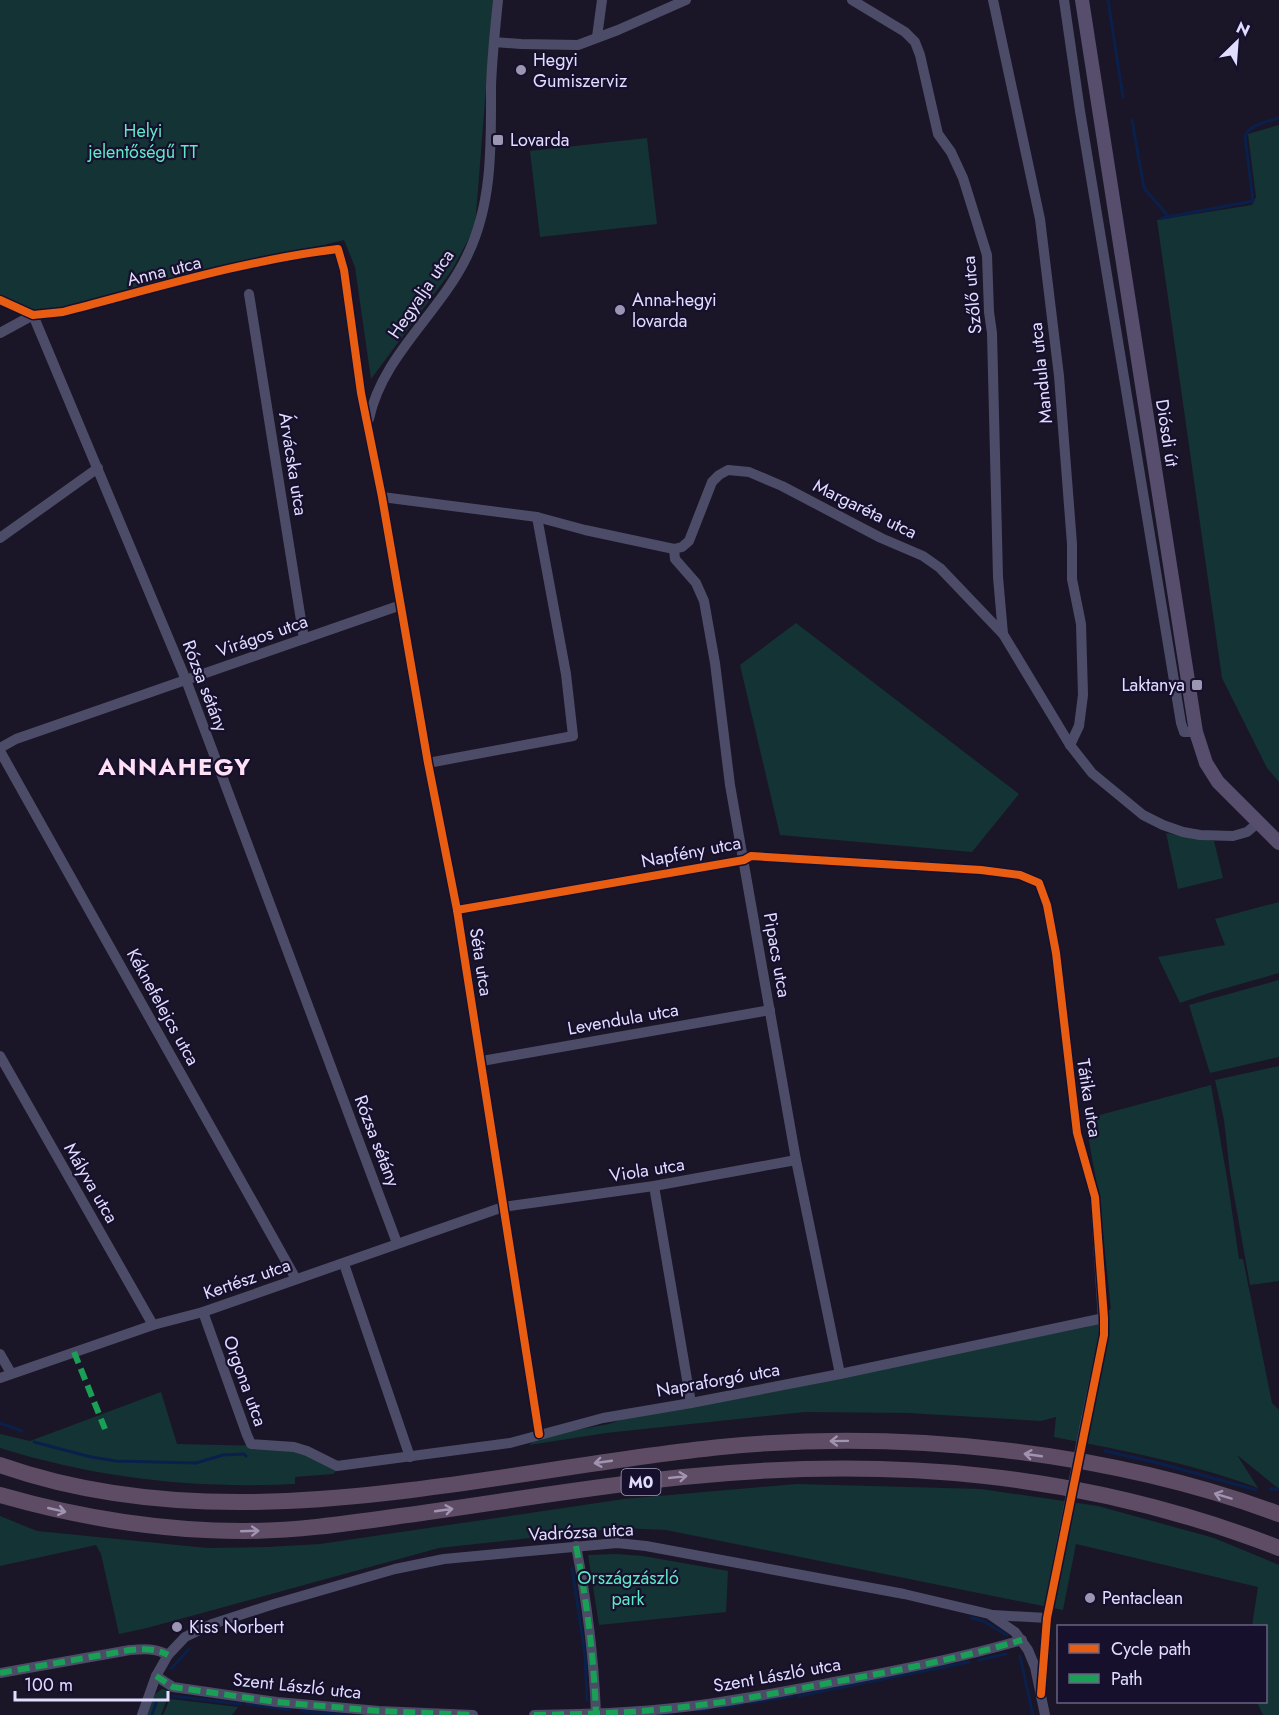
<svg xmlns="http://www.w3.org/2000/svg" width="1279" height="1715" font-family="Jost,sans-serif">
  <rect width="100%" height="100%" fill="#1a1627"/>
  <g fill="#143335">
    <polygon points="0,0 493,0 475,227 452,270 371,379 355,267 344,240 33,315 0,300"/>
    <polygon points="1279,125 1279,782 1267,768 1222,678 1157,220 1252,205 1256,197 1248,134"/>
    <polygon points="647,138 657,224 540,237 530,151"/>
    <polygon points="796,623 1019,794 972,852 780,835 740,665"/>
    <polygon points="1166,833 1214,841 1223,878 1178,889"/>
    <polygon points="1279,902 1279,973 1209,993 1180,1003 1158,957 1225,945 1215,919"/>
    <polygon points="1279,980 1279,1057 1210,1073 1189,1005"/>
    <polygon points="1279,1066 1279,1281 1250,1285 1230,1173 1224,1120 1215,1080"/>
    <path d="M 1211,1085 L 1228,1184 L 1239,1259 L 1243,1259 L 1272,1403 L 1279,1410 L 1279,1489 L 1237,1455 L 1258,1488 C 1195,1464 1121,1450 1054,1437 L 1056,1417 L 1041,1421 L 908,1413 L 805,1412 L 606,1433 L 529,1445 L 538,1437 L 609,1424 L 635,1415 L 1087,1327 L 1111,1309 L 1099,1197 L 1085,1119 Z"/>
    <path d="M 161,1392 L 177,1444 L 269,1446 L 307,1453 L 337,1470 L 333,1474 L 295,1477 L 295,1484 C 194,1489 96,1478 0,1448 L 0,1434 L 30,1441 Z"/>
    <polygon points="797,1484 981,1489 1098,1506 1214,1538 1279,1565 1279,1715 1263,1715 1257,1702 1266,1702 1266,1626 1252,1626 1258,1587 1076,1544 1063,1610 666,1530 621,1528 439,1548 147,1628 119,1634 101,1554 96,1545 0,1566 0,1516 37,1531 207,1548 268,1547 320,1544 624,1499"/>
    <polygon points="616,1554 643,1556 728,1571 726,1612 599,1625 588,1555"/>
    <polygon points="162,1689 170,1691 161,1715 147,1715 155,1694"/>
    <polygon points="170,1699 238,1707 232,1715 163,1715"/>
  </g>
  <g fill="none" stroke-linecap="round" stroke-linejoin="round">
    <g stroke="#0a204b" stroke-width="3">
      <polyline points="1108,0 1123,97"/>
      <polyline points="1132,120 1144,188 1169,217"/>
      <path d="M 1162,218 L 1253,201 L 1245,137 C 1248,124 1268,122 1279,118"/>
      <polyline points="0,1423 22,1431"/>
      <polyline points="34,1442 91,1457 116,1461 196,1463 223,1455 244,1454 246,1456"/>
      <polyline points="1105,1451 1158,1463 1256,1490"/>
      <polyline points="1270,1489 1279,1489"/>
      <polyline points="572,1568 585,1655 587,1700"/>
      <polyline points="971,1618 983,1621 1007,1635"/>
      <polyline points="1020,1656 1033,1715"/>
      <polyline points="979,1660 1006,1654"/>
      <polyline points="171,1669 189,1649"/>
      <polyline points="173,1696 241,1704"/>
      <polyline points="798,1696 969,1662"/>
      <polyline points="750,1703 792,1696"/>
      <polyline points="247,1704 290,1710"/>
      <polyline points="720,1708 742,1704"/>
      <polyline points="699,1710 709,1709"/>
      <polyline points="301,1711 346,1715"/>
      <polyline points="152,1715 157,1700"/>
      <polyline points="660,1715 674,1713"/>
    </g>
    <g stroke="#4d4c68" stroke-width="10">
      <polyline points="852,0 905,32 915,42 920,55 938,134 951,152 963,178 987,255 989,312 992,333 998,577 1003,634"/>
      <polyline points="993,0 1040,219 1059,376 1072,544 1072,579 1081,624 1083,695 1079,726 1070,745"/>
      <polyline points="1064,0 1080,111 1181,723 1184,732 1196,732"/>
      <polyline points="597,37 602,0"/>
      <polyline points="494,42 521,44 578,45 618,30 686,0"/>
      <polyline points="249,294 304,639"/>
      <path d="M 0,300 L 33,315 L 63,312 C 152,289 246,260 338,249 L 344,270 L 361,393 L 382,497 L 428,763 L 457,910 L 539,1434"/>
      <polyline points="0,333 33,315 186,680 397,1243"/>
      <path d="M 369,419 C 382,356 440,313 467,256 C 493,203 491,144 491,86 C 492,58 495,29 498,0"/>
      <polyline points="382,497 537,517 585,530 674,549 682,547 689,541 712,482 719,475 728,470 749,472 782,486 881,538 923,556 940,568 1003,634 1070,745 1092,773 1143,815 1163,825 1183,832 1200,835 1233,836 1247,832 1259,822"/>
      <polyline points="0,538 98,468"/>
      <polyline points="674,549 675,559 696,583 704,601 715,663 730,785 796,1160 840,1374"/>
      <polyline points="0,748 16,739 401,605"/>
      <polyline points="0,751 296,1279"/>
      <polyline points="428,763 573,736 566,674 537,517"/>
      <polyline points="457,910 744,860 751,856 981,870 1020,875 1039,883 1047,905 1056,953 1077,1133 1095,1197 1104,1335 1086,1419"/>
      <polyline points="0,1056 153,1325"/>
      <polyline points="482,1061 770,1010"/>
      <polyline points="654,1186 691,1403"/>
      <polyline points="344,1264 410,1457"/>
      <polyline points="203,1312 247,1435 251,1444 294,1447 307,1451 337,1466 510,1443 603,1418 691,1403 840,1374 1104,1318"/>
      <polyline points="0,1354 11,1373"/>
      <polyline points="0,1378 153,1325 203,1312 503,1207 654,1186 796,1160"/>
      <path d="M 576,1546 C 587,1602 594,1658 596,1715"/>
      <polyline points="993,1615 1047,1618"/>
      <path d="M 0,1673 L 130,1650 C 144,1649 155,1648 168,1655"/>
      <polyline points="156,1676 173,1687 277,1702 379,1711 473,1715"/>
      <polyline points="1042,1682 1047,1618 1063,1535"/>
      <polyline points="142,1715 156,1676 168,1655 185,1637 212,1624 274,1604 395,1569 444,1559 617,1543 646,1546 904,1594 989,1614 1015,1632 1028,1650 1035,1667 1045,1715"/>
      <path d="M 534,1715 C 584,1714 634,1713 684,1707 C 738,1701 791,1690 845,1680 C 905,1669 964,1657 1022,1640"/>
    </g>
    <polyline stroke="#574d6c" stroke-width="14" points="1082,0 1196,732 1206,763 1218,782 1279,843"/>
    <g stroke="#5e4c65" stroke-width="16">
      <path d="M 0,1465 C 233,1547 485,1471 721,1447 C 902,1429 1109,1451 1279,1514"/>
      <path d="M 0,1495 C 80,1518 160,1531 244,1531 C 294,1531 344,1524 393,1517 C 490,1504 586,1487 683,1477 C 890,1456 1084,1472 1279,1548"/>
    </g>
    <polyline stroke="#4d4c68" stroke-width="10" points="1063,1535 1086,1419"/>
    <g stroke="#1a9f57" stroke-width="6" stroke-dasharray="12 6" stroke-linecap="butt">
      <polyline points="74,1352 105,1429"/>
      <path d="M 576,1546 C 587,1602 594,1658 596,1715"/>
      <path d="M 0,1673 L 130,1650 C 144,1649 155,1648 168,1655"/>
      <polyline points="156,1676 173,1687 277,1702 379,1711 473,1715"/>
      <path d="M 534,1715 C 584,1714 634,1713 684,1707 C 738,1701 791,1690 845,1680 C 905,1669 964,1657 1022,1640"/>
    </g>
    <g stroke="#16102d" stroke-width="11">
      <g id="cycleway">
        <path d="M 0,300 L 33,315 L 63,312 C 152,289 246,260 338,249 L 344,270 L 361,393 L 382,497 L 428,763 L 457,910 L 539,1434"/>
        <polyline points="457,910 744,860 751,856 981,870 1020,875 1039,883 1047,905 1056,953 1077,1133 1095,1197 1104,1318 1104,1335 1047,1618 1041,1694"/>
      </g>
    </g>
    <use href="#cycleway" stroke="#e95d12" stroke-width="8"/>
  </g>
  <defs><path id="oneway-shaft" d="M-6 0H5M1.5-3L5.5 0L1.5 3" fill="none" stroke-width="1.6" stroke-linecap="round" stroke-linejoin="round" transform="scale(1.5)"/></defs>
  <g stroke="#a094b2">
    <use href="#oneway-shaft" transform="translate(839 1441) rotate(179)"/>
    <use href="#oneway-shaft" transform="translate(1033 1455) rotate(-172)"/>
    <use href="#oneway-shaft" transform="translate(603 1462) rotate(172)"/>
    <use href="#oneway-shaft" transform="translate(678 1477) rotate(-6)"/>
    <use href="#oneway-shaft" transform="translate(1223 1496) rotate(-163)"/>
    <use href="#oneway-shaft" transform="translate(57 1510) rotate(13)"/>
    <use href="#oneway-shaft" transform="translate(444 1510) rotate(-8)"/>
    <use href="#oneway-shaft" transform="translate(250 1531) rotate(-2)"/>
  </g>
  <g fill="#9b97b3" stroke="#16102d" stroke-width="2">
    <circle cx="521" cy="70" r="6"/>
    <rect x="492" y="134" width="12" height="12" rx="3"/>
    <circle cx="620" cy="310" r="6"/>
    <rect x="1191" y="679" width="12" height="12" rx="3"/>
    <circle cx="1090" cy="1598" r="6"/>
    <circle cx="177" cy="1627" r="6"/>
  </g>
  <g text-anchor="middle" stroke-width="4.5" stroke-linejoin="round" paint-order="stroke">
    <rect fill="#16102d" stroke="#a4a0c0" stroke-width="1.5" x="621.5" y="1469" width="39" height="26" rx="4.5"/>
    <g font-size="16" font-weight="bold" fill="#e1ddff">
      <text x="641" y="1488">M0</text>
    </g>
    <g font-size="18" fill="#e1ddff" stroke="#16102d" text-anchor="start">
      <text x="533" y="66">Hegyi<tspan x="533" dy="21">Gumiszerviz</tspan></text>
      <text x="510" y="146">Lovarda</text>
      <text x="632" y="306">Anna-hegyi<tspan x="632" dy="21">lovarda</tspan></text>
      <text x="1185" y="691" text-anchor="end">Laktanya</text>
      <text x="1102" y="1604">Pentaclean</text>
      <text x="189" y="1633">Kiss Norbert</text>
    </g>
    <g font-size="18" fill="#60e7c7" stroke="#16102d">
      <text x="143" y="137">Helyi<tspan x="143" dy="21">jelentőségű TT</tspan></text>
      <text x="628" y="1584">Országzászló<tspan x="628" dy="21">park</tspan></text>
    </g>
    <g font-size="18" fill="#e1ddff" stroke="#16102d">
      <text transform="translate(164 271) rotate(-14)" y="6">Anna utca</text>
      <text transform="translate(421 294) rotate(-56)" y="6">Hegyalja utca</text>
      <text transform="translate(972 295) rotate(-95)" y="6">Szőlő utca</text>
      <text transform="translate(1041 373) rotate(-96)" y="6">Mandula utca</text>
      <text transform="translate(1167 433) rotate(81)" y="6">Diósdi út</text>
      <text transform="translate(293 464) rotate(81)" y="6">Árvácska utca</text>
      <text transform="translate(865 509) rotate(26)" y="6">Margaréta utca</text>
      <text transform="translate(262 636) rotate(-19)" y="6">Virágos utca</text>
      <text transform="translate(205 686) rotate(69)" y="6">Rózsa sétány</text>
      <text transform="translate(691 852) rotate(-11)" y="6">Napfény utca</text>
      <text transform="translate(777 955) rotate(80)" y="6">Pipacs utca</text>
      <text transform="translate(481 962) rotate(81)" y="6">Séta utca</text>
      <text transform="translate(163 1007) rotate(61)" y="6">Kéknefelejcs utca</text>
      <text transform="translate(623 1019) rotate(-10)" y="6">Levendula utca</text>
      <text transform="translate(1089 1098) rotate(81)" y="6">Tátika utca</text>
      <text transform="translate(377 1141) rotate(69)" y="6">Rózsa sétány</text>
      <text transform="translate(647 1170) rotate(-9)" y="6">Viola utca</text>
      <text transform="translate(91 1183) rotate(60)" y="6">Mályva utca</text>
      <text transform="translate(247 1279) rotate(-19)" y="6">Kertész utca</text>
      <text transform="translate(718 1380) rotate(-10)" y="6">Napraforgó utca</text>
      <text transform="translate(245 1381) rotate(70)" y="6">Orgona utca</text>
      <text transform="translate(581 1532) rotate(-3)" y="6">Vadrózsa utca</text>
      <text transform="translate(777 1675) rotate(-10)" y="6">Szent László utca</text>
      <text transform="translate(297 1686) rotate(6)" y="6">Szent László utca</text>
    </g>
    <g font-size="24" font-weight="bold" letter-spacing="1.5" fill="#ffdff3" stroke="#16102d">
      <text x="175" y="775">ANNAHEGY</text>
    </g>
  </g>
  <rect x="1057" y="1625" width="210" height="78" fill="#16102d" stroke="#676281" stroke-width="1.5"/>
  <rect x="1069" y="1644" width="30" height="9" fill="#e95d12" stroke="#676281" stroke-width="1.5"/>
  <text x="1111" y="1655" font-size="18" fill="#e1ddff">Cycle path</text>
  <rect x="1069" y="1674" width="30" height="9" fill="#1a9f57" stroke="#676281" stroke-width="1.5"/>
  <text x="1111" y="1685" font-size="18" fill="#e1ddff">Path</text>
  <g transform="translate(1237 42) rotate(25)" stroke="#16102d" stroke-width="4.5" paint-order="stroke">
  <path d="M0-4.5L10 22L0 15L-10 22Z" fill="#e1ddff"/>
  <text y="-9" font-size="16" font-weight="bold" text-anchor="middle" fill="#e1ddff">N</text>
  </g>
  <path d="M15 1691v9h153v-9" fill="none" stroke="#e1ddff" stroke-width="3"/>
  <text x="24" y="1691" font-size="18" fill="#e1ddff" stroke="#16102d" stroke-width="4.5" paint-order="stroke">100 m</text>
</svg>
